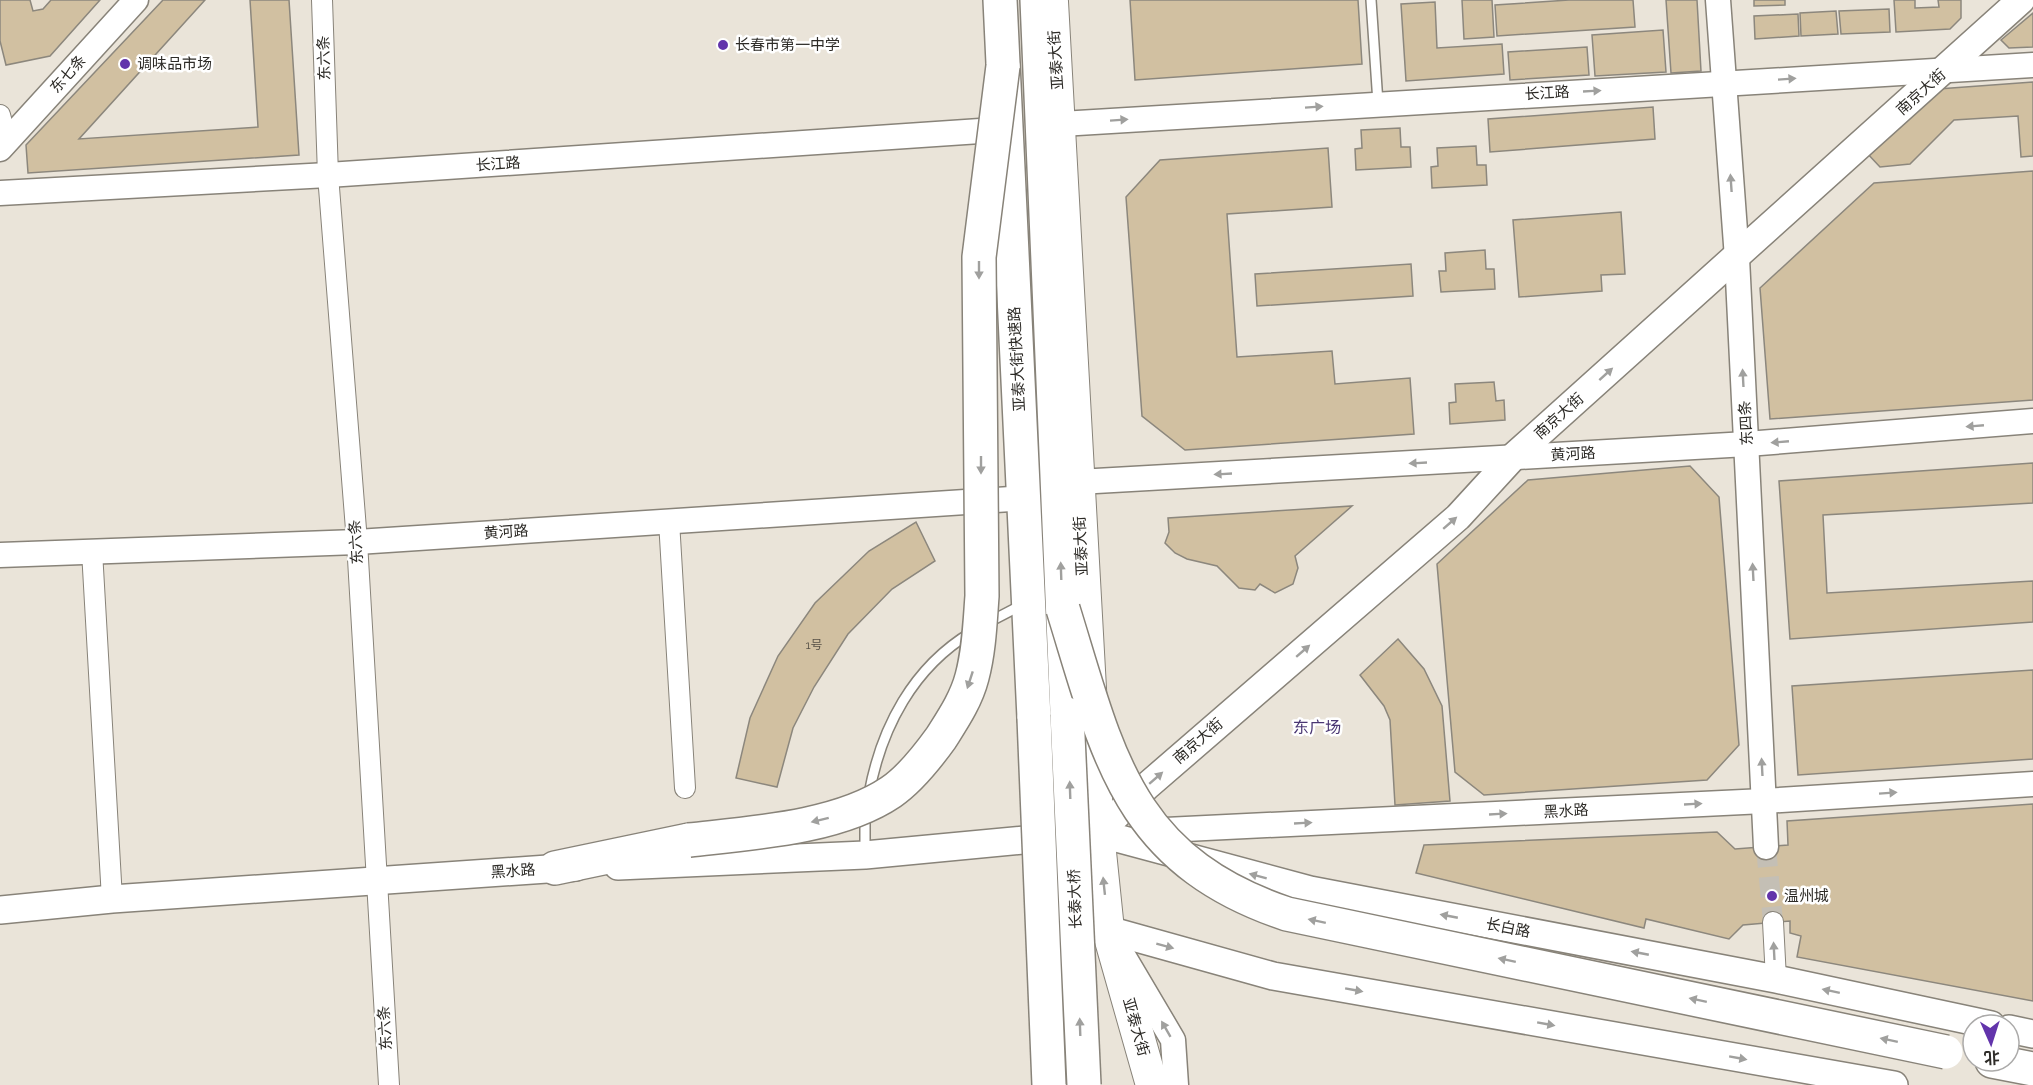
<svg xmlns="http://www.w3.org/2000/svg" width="2033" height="1085" font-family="Raleway,'Noto Sans SC',sans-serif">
  <rect width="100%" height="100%" fill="#eae4d9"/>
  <g fill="#d1c0a1" stroke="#8c877d" stroke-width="1.5">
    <polygon points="0,0 30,0 33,11 43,9 51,0 100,0 50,56 6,65 0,41"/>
    <polygon points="163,0 205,0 79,139 258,127 250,0 289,0 299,155 28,173 26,145"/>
    <polygon points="1130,0 1358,0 1362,64 1135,80"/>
    <polygon points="1462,0 1492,0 1494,37 1464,39"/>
    <polygon points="1569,0 1633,0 1635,27 1497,36 1495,5"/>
    <polygon points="1666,0 1697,0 1701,71 1671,73"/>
    <polygon points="1754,0 1785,0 1785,5 1754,6"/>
    <polygon points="1894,0 1915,0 1915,8 1939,7 1938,0 1961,0 1961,18 1950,29 1896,32"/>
    <polygon points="1435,2 1437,48 1502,44 1504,74 1406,81 1401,4"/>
    <polygon points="1889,9 1890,32 1841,34 1839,11"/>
    <polygon points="1836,11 1838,34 1801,36 1800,13"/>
    <polygon points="2033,13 2033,47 2009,48 2001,40"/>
    <polygon points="1798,14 1799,36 1755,39 1754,16"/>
    <polygon points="1663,30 1666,72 1595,76 1592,35"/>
    <polygon points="1587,47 1589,75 1510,80 1508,52"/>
    <polygon points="2033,82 2033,156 2021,157 2018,116 1954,120 1910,164 1880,167 1866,152 1938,89"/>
    <polygon points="1653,107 1655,139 1490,152 1488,119"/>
    <polygon points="1400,128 1401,147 1410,147 1411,167 1356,170 1355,149 1362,148 1361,130"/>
    <polygon points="1476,146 1477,165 1486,165 1487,185 1432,188 1431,167 1438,166 1437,148"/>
    <polygon points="1328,148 1332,207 1227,214 1237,357 1332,351 1335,384 1410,378 1414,434 1185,450 1142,416 1126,197 1160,160"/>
    <polygon points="2033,171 2033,400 1770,419 1760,288 1874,183"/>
    <polygon points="1621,212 1625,274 1601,275 1602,291 1519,297 1513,220"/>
    <polygon points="1485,250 1486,269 1494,269 1495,289 1441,292 1439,271 1446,271 1445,253"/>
    <polygon points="1411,264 1413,296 1257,306 1255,274"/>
    <polygon points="1494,382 1496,401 1504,400 1505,420 1450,424 1449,403 1456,402 1455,384"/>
    <polygon points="2033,463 2033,503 1823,515 1827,593 2033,581 2033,622 1790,639 1779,481"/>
    <polygon points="1690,466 1719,497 1739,745 1707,780 1484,795 1455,772 1437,564 1528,480"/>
    <polygon points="1352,506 1295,556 1298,568 1293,584 1275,593 1260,584 1255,590 1239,588 1217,566 1187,559 1175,553 1165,543 1169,532 1168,518"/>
    <polygon points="916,522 935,561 892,589 848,634 814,687 793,728 777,787 736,778 750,718 778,656 815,603 869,551"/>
    <polygon points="1398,639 1424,669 1442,706 1450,801 1395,805 1390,720 1384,706 1360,675"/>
    <polygon points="2033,670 2033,759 1798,775 1792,686"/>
    <polygon points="2033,804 2033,1001 1797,957 1801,936 1790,933 1790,921 1743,925 1729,939 1646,919 1644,928 1416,873 1424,845 1717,832 1735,849 1788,845 1787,821"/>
  </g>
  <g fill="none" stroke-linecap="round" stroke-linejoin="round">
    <polyline stroke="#c4bfb5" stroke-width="20" stroke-dasharray="20 10" stroke-linecap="butt" points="1766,847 1773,922"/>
    <g stroke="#888379" stroke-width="12">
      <g id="service">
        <polyline points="1371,0 1378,103"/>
        <polyline points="989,622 1016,608"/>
        <path d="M 869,794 C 881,728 913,667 972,632"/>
        <polyline points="865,814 865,854"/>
      </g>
    </g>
    <g stroke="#888379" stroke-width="22">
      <g id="minor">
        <polyline points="322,0 328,175 357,542 389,1085"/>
        <polyline points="0,115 7,141"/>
        <polyline points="669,521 685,788"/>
        <polyline points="92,551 112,899"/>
        <polyline points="1773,922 1776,979"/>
      </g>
    </g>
    <g stroke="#888379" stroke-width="27">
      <g id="tertiary">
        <polyline points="1718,0 1737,258 1766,847"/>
        <polyline points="1061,124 2033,65"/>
        <polyline points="0,149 136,0"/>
        <polyline points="0,193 328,175 995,130"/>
        <polyline points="1078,482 1747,444 2033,421"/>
        <polyline points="0,555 357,542 1011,499"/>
        <polyline points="1145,831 1764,801 2033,784"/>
        <polyline points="1124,957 1173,1040 1176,1085"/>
      </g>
    </g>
    <g stroke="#888379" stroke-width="30">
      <g id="secondary">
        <polyline points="1098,833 1147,786 1458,517 1513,457 2021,0"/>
        <polyline points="618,866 865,855 1098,833 1310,890 1776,979 1991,1025"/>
        <polyline points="0,910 112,899 576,867"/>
        <polyline points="1108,930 1273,976 1894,1085"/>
        <polyline points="2009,1029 2033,1034"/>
      </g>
    </g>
    <g stroke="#888379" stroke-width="34">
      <polyline id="primary" points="1052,2 1098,833 1108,930 1152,1085"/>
    </g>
    <g stroke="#888379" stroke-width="36">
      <g id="trunk">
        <polyline points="1000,0 1034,718"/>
        <polyline points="1037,0 1067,714"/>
        <polyline points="555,868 689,840"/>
        <polyline points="1992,1061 2033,1069"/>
      </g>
    </g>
    <use href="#service" stroke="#fff" stroke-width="9"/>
    <use href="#minor" stroke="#fff" stroke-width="20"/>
    <use href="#tertiary" stroke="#fff" stroke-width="24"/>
    <use href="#secondary" stroke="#fff" stroke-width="27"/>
    <use href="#primary" stroke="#fff" stroke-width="32"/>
    <use href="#trunk" stroke="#fff" stroke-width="33"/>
    <g stroke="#888379" stroke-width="36" stroke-linecap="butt">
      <g id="trunk-bridge">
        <path d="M 1063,609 C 1108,754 1126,860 1287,914 L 1946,1052"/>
        <polyline points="1067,714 1084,1085"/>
        <polyline points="1034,718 1049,1085"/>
        <path d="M 689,840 C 751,833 838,828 891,792 C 910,779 928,756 941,738 C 953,719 966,700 972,677 C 979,651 980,623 982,596 L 979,257 L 1003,66"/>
      </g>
    </g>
    <use href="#trunk-bridge" stroke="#fff" stroke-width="33"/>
  </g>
  <defs><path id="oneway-solid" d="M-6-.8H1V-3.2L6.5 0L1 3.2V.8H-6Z" transform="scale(1.5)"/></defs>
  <g fill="#a0a09e">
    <use href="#oneway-solid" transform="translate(1787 79) rotate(-4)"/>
    <use href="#oneway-solid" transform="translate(1592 91) rotate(-3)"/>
    <use href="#oneway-solid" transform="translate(1314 107) rotate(-4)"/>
    <use href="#oneway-solid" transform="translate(1119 120) rotate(-4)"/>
    <use href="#oneway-solid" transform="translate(1731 183) rotate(-94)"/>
    <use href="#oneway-solid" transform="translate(979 270) rotate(90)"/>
    <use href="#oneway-solid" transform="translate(1606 374) rotate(-42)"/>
    <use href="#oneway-solid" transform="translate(1743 378) rotate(-93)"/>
    <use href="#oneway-solid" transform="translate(1975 426) rotate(175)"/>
    <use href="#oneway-solid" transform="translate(1780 442) rotate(175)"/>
    <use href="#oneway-solid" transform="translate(1418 463) rotate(177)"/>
    <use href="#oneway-solid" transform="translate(981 465) rotate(90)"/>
    <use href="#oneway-solid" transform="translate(1223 474) rotate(177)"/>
    <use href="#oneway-solid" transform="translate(1450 523) rotate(-41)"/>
    <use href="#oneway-solid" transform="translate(1061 571) rotate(-92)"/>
    <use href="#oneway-solid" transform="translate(1753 572) rotate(-93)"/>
    <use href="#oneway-solid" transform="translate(1303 651) rotate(-41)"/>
    <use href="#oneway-solid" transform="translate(970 680) rotate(108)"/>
    <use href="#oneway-solid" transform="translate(1762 767) rotate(-93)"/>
    <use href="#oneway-solid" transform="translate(1156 778) rotate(-41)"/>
    <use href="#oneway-solid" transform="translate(1070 790) rotate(-92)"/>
    <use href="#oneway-solid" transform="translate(1888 793) rotate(-4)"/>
    <use href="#oneway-solid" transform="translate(1693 804) rotate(-3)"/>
    <use href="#oneway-solid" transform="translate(1498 814) rotate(-3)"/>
    <use href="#oneway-solid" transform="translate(820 820) rotate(166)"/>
    <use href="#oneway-solid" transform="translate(1303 823) rotate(-3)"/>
    <use href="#oneway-solid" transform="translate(1258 876) rotate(-165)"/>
    <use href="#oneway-solid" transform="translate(1104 886) rotate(-96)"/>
    <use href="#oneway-solid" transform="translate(1449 916) rotate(-169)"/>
    <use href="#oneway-solid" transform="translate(1317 921) rotate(-168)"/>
    <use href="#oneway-solid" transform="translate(1165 946) rotate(15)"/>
    <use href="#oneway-solid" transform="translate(1774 951) rotate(-93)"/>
    <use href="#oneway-solid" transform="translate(1640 953) rotate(-169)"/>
    <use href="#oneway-solid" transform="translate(1507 960) rotate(-168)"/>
    <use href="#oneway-solid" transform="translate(1354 990) rotate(10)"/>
    <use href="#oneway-solid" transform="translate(1831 991) rotate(-168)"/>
    <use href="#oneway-solid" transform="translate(1698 1000) rotate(-168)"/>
    <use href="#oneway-solid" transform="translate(1546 1024) rotate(10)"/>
    <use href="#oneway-solid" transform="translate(1080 1027) rotate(-92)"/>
    <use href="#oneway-solid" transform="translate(1166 1029) rotate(-120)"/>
    <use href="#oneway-solid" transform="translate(1889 1040) rotate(-168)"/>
    <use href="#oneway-solid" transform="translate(1738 1058) rotate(10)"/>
  </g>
  <g fill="#6234ab" stroke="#fff" stroke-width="2">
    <circle cx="723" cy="45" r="6"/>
    <circle cx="125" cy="64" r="6"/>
    <circle cx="1772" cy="896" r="6"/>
  </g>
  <g text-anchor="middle" stroke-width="5" stroke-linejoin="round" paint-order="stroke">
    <g font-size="12" fill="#565046">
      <text x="814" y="649">1号</text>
    </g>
    <g font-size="15" fill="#2d2b27" stroke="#fff" text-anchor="start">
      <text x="735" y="50">长春市第一中学</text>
      <text x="137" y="69">调味品市场</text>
      <text x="1784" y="901">温州城</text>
    </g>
    <g font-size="15" fill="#2d2b27" stroke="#fff">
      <text transform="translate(324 58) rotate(-92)" y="5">东六条</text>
      <text transform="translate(1056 60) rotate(-94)" y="5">亚泰大街</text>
      <text transform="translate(68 74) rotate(-48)" y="5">东七条</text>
      <text transform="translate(1921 92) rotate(-42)" y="5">南京大街</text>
      <text transform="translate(1547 93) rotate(-3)" y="5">长江路</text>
      <text transform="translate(498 164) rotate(-4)" y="5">长江路</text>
      <text transform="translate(1017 359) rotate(-93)" y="5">亚泰大街快速路</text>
      <text transform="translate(1559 416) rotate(-42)" y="5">南京大街</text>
      <text transform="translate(1746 423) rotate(-93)" y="5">东四条</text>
      <text transform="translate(1573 454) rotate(-3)" y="5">黄河路</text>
      <text transform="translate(506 532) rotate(-4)" y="5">黄河路</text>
      <text transform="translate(356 542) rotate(-94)" y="5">东六条</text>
      <text transform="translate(1081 546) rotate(-93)" y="5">亚泰大街</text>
      <text transform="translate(1198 741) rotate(-41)" y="5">南京大街</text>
      <text transform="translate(1566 811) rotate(-3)" y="5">黑水路</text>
      <text transform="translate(513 871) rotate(-4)" y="5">黑水路</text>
      <text transform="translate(1075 899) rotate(-92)" y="5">长泰大桥</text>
      <text transform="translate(1508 928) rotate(11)" y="5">长白路</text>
      <text transform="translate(1136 1027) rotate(74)" y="5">亚泰大街</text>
      <text transform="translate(385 1028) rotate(-94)" y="5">东六条</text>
    </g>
    <g font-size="16" fill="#4a3773" stroke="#fff">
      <text x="1317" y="733">东广场</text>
    </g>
  </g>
  <g transform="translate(1991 1043) rotate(177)"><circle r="28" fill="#ffffff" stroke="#abaaa9" stroke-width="1.5"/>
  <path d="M0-4.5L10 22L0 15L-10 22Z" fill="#6234ab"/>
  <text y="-9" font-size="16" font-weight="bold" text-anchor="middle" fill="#2d2b27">北</text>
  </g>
</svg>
